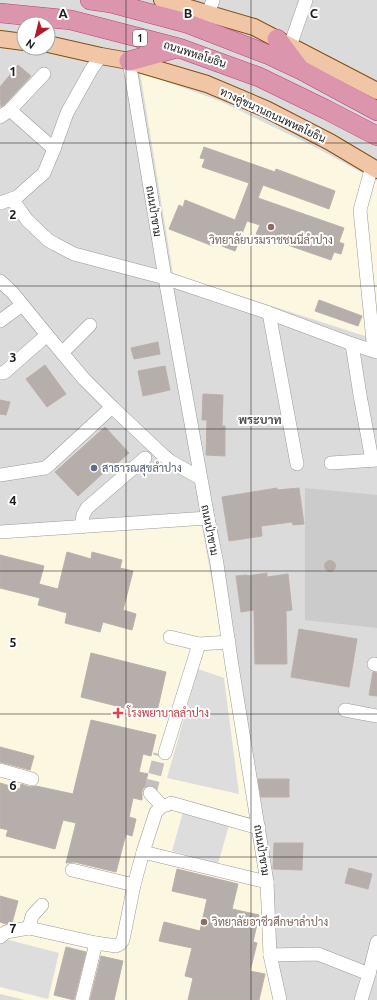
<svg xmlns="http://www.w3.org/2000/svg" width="377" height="1000" font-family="Ubuntu,Sarabun,sans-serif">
  <rect width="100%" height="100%" fill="#ede9e5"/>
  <path fill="#dbdbdb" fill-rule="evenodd" d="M 0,0 L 377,0 L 377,1000 L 0,1000 ZM 24,24 L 48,24 L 48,48 L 24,48 Z"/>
  <g fill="#fbf7e0">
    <polygon points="140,72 220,101 315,147 377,181 377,340 173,274"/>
    <polygon points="201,521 267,888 278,1000 25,1000 0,994 0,535"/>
  </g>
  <polygon fill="#cbcbcb" points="305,488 377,495 377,628 305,620"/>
  <g fill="#ddd">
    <polygon points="198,669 224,678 239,794 167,778"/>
    <polygon points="183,812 229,825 218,864 172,851"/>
    <polygon points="1,938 59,953 48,999 0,987 0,944"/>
  </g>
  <g fill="#b6aeab" stroke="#bdafa9">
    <polygon points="18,65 31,76 5,104 1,107 0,87"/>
    <polygon points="204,147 275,172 276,169 335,191 329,209 263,185 258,198 344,228 339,242 344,244 341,254 334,252 331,260 256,234 260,225 247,221 235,251 214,243 213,246 169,229 179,205 183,207 185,200 235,220 249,183 202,167 205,159 200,158"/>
    <polygon points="319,300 362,316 358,326 315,311"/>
    <polygon points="158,342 160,354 134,359 131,348"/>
    <polygon points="45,365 66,394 47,407 26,379"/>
    <polygon points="165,366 170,390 143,396 138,371"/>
    <polygon points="203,394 223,395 222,426 225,426 225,456 206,455 207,420 202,420"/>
    <polygon points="0,400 10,402 6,415 0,414"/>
    <polygon points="105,427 129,453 113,467 112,465 78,496 55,472"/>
    <polygon points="277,488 277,490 299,488 304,524 293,525 292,522 261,526 262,536 229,541 222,497"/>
    <polygon points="67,552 91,559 92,552 122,560 120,568 133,571 123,610 136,614 132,630 103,622 100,632 65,623 67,613 38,605 40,598 0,588 0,555 44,566 39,584 58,589"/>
    <circle cx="330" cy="566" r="5.5"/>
    <polygon points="267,573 267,577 288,574 292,610 286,611 287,664 255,664 254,610 241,612 236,576 247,575 247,576"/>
    <polygon points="299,629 357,639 349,687 291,677"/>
    <polygon points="91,653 166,672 156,716 81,697"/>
    <polygon points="373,672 377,673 377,696 369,695"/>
    <polygon points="91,720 156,735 151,756 143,754 139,772 148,774 146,780 153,782 152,785 148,785 144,787 142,791 142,800 133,798 129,817 136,819 132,836 126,834 116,872 74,862 66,863 76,823 63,820 55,849 6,836 8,830 0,828 0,783 20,789 21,784 30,787 36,786 73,794"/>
    <polygon points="0,747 34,756 30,770 0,762"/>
    <polygon points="258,779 289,779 289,797 261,797"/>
    <polygon points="274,843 303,843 302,870 273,869"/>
    <polygon points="349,868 372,874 368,889 345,883"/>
    <polygon points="177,869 238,884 232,909 259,915 253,942 257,943 250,971 265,974 259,1000 188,1000 193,978 185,976 192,948 159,941 164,922 200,931 207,899 172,891"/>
    <polygon points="0,896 18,901 12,923 6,924 0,922"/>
    <polygon points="66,947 86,952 74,1000 54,995"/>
    <polygon points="101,956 123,961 114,1000 90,1000"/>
  </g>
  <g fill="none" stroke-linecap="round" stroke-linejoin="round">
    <polyline stroke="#c3c0bd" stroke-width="13" stroke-dasharray="13 6" stroke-linecap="butt" points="150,793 160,754"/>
    <g stroke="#9a9a9a" stroke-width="14">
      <g id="minor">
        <polyline points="208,14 213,0"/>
        <polyline points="290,46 306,0"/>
        <polyline points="129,61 165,278 208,518 217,564 232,666 267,882 270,955 280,1000"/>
        <polyline points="10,110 54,149"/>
        <polyline points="0,117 10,110 44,74"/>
        <polyline points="372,166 360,210 374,351"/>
        <polyline points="12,199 27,220 48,240 55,244 74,254 165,278 269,313 352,344 377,352"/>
        <polyline points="0,203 17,197 44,173 54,149 67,113 91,70 101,56"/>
        <polyline points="0,281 12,292 47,335 84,379 112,407 164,456 170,461 200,478"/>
        <polyline points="269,313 297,464"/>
        <polyline points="0,321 22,305"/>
        <polyline points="352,344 360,395 372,460"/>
        <polyline points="62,353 90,325"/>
        <polyline points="0,373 3,373 6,371 47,335"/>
        <polyline points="331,463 377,460"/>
        <polyline points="0,475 45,468 49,465 112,407"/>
        <polyline points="81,527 83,515 87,508 145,458"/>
        <polyline points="0,532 208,518"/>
        <polyline points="170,637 199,644 229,642"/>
        <polyline points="374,664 377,665"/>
        <polyline points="345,710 377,716"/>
        <polyline points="165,753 199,644"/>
        <polyline points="0,770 32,779"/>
        <polyline points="150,793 162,806"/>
        <polyline points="171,803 259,828"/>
        <polyline points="143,852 267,882"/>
        <polyline points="72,870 134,885"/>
        <polyline points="29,928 32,916 42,905"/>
        <polyline points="0,937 6,932 29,928 96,943 116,946 120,944 123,940 134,885 143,852 156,812 162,806 167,805"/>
        <polyline points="270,955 318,954 369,974"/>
        <polyline points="82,1000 96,943"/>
        <polyline points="361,1000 369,974 377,942"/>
      </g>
    </g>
    <g stroke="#854e12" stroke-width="18">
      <g id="major">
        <polyline points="162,0 254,27 377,91"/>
        <polyline points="0,39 24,42"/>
        <polyline points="48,44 101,56 129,61 207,84 266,109 330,142 377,170"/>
      </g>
    </g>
    <g stroke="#c33a7d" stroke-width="20">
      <g id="highway">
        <polyline points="90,0 111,3 186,23 269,55 301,70 377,111"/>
        <polyline points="0,13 71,20 179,48 259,77 327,110 377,136"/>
        <polyline points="277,39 298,67"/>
        <polyline points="129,61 177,48"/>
      </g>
    </g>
    <use href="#minor" stroke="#fff" stroke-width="13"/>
    <use href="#major" stroke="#f0c6a7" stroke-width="16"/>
    <use href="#highway" stroke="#db96ad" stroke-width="19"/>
  </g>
  <path fill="none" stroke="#1d1d1d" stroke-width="1" stroke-opacity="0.55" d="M 126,0 L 126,1000M 251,0 L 251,1000M 0,143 L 377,143M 0,286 L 377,286M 0,429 L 377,429M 0,571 L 377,571M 0,714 L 377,714M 0,857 L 377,857"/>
  <g fill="#8d6e63" stroke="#fff" stroke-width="1.5">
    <circle cx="271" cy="227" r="4"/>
    <circle cx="204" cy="922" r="4"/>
  </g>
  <circle fill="#5c6f8a" stroke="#fff" stroke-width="1.5" cx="94" cy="468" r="4"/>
  <path fill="#e0444e" stroke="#fff" stroke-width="1.5" d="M116 707h4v4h4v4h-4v4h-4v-4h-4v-4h4z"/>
  <g text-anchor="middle" stroke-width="4" stroke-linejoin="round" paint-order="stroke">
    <rect fill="#fff" stroke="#616161" stroke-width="1" x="133" y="30" width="14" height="16" rx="3"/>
    <g font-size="10" font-weight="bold" fill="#1d1d1d">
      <text x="140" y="42">1</text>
    </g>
    <g font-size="11" fill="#1d1d1d" stroke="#fff">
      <text transform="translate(195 54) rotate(18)" y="4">ถนนพหลโยธิน</text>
      <text transform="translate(273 115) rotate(25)" y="4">ทางคู่ขนานถนนพหลโยธิน</text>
      <text transform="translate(154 211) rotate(81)" y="4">ถนนป่าขาม</text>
      <text transform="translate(210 530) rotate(79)" y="4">ถนนป่าขาม</text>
      <text transform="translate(262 850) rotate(81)" y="4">ถนนป่าขาม</text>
    </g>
    <g font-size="11" fill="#785e54" stroke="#fff">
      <text x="271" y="244">วิทยาลัยบรมราชชนนีลำปาง</text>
      <text x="212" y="926" text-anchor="start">วิทยาลัยอาชีวศึกษาลำปาง</text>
    </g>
    <g font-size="11" fill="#4e5e75" stroke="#fff" text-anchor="start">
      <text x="102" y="472">สาธารณสุขลำปาง</text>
    </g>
    <g font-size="11" fill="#be3a42" stroke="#fff" text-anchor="start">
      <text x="127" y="717">โรงพยาบาลลำปาง</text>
    </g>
    <g font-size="12" font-weight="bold" fill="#505050" stroke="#fff">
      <text x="260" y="424">พระบาท</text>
    </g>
  </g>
  <g font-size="13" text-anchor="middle" font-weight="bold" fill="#1d1d1d" stroke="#fff" stroke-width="4" stroke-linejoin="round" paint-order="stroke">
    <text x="63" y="18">A</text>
    <text x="188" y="18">B</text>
    <text x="314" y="18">C</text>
    <text x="13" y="76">1</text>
    <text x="13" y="219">2</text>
    <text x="13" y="362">3</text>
    <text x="13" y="505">4</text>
    <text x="13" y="647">5</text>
    <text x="13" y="790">6</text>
    <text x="13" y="933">7</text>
  </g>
  <g transform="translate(36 36) rotate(215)"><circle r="19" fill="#ffffff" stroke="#a5a5a5"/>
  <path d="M0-3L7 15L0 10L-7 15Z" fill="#b2192f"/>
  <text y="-6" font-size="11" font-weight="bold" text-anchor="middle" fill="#1d1d1d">N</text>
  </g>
</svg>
